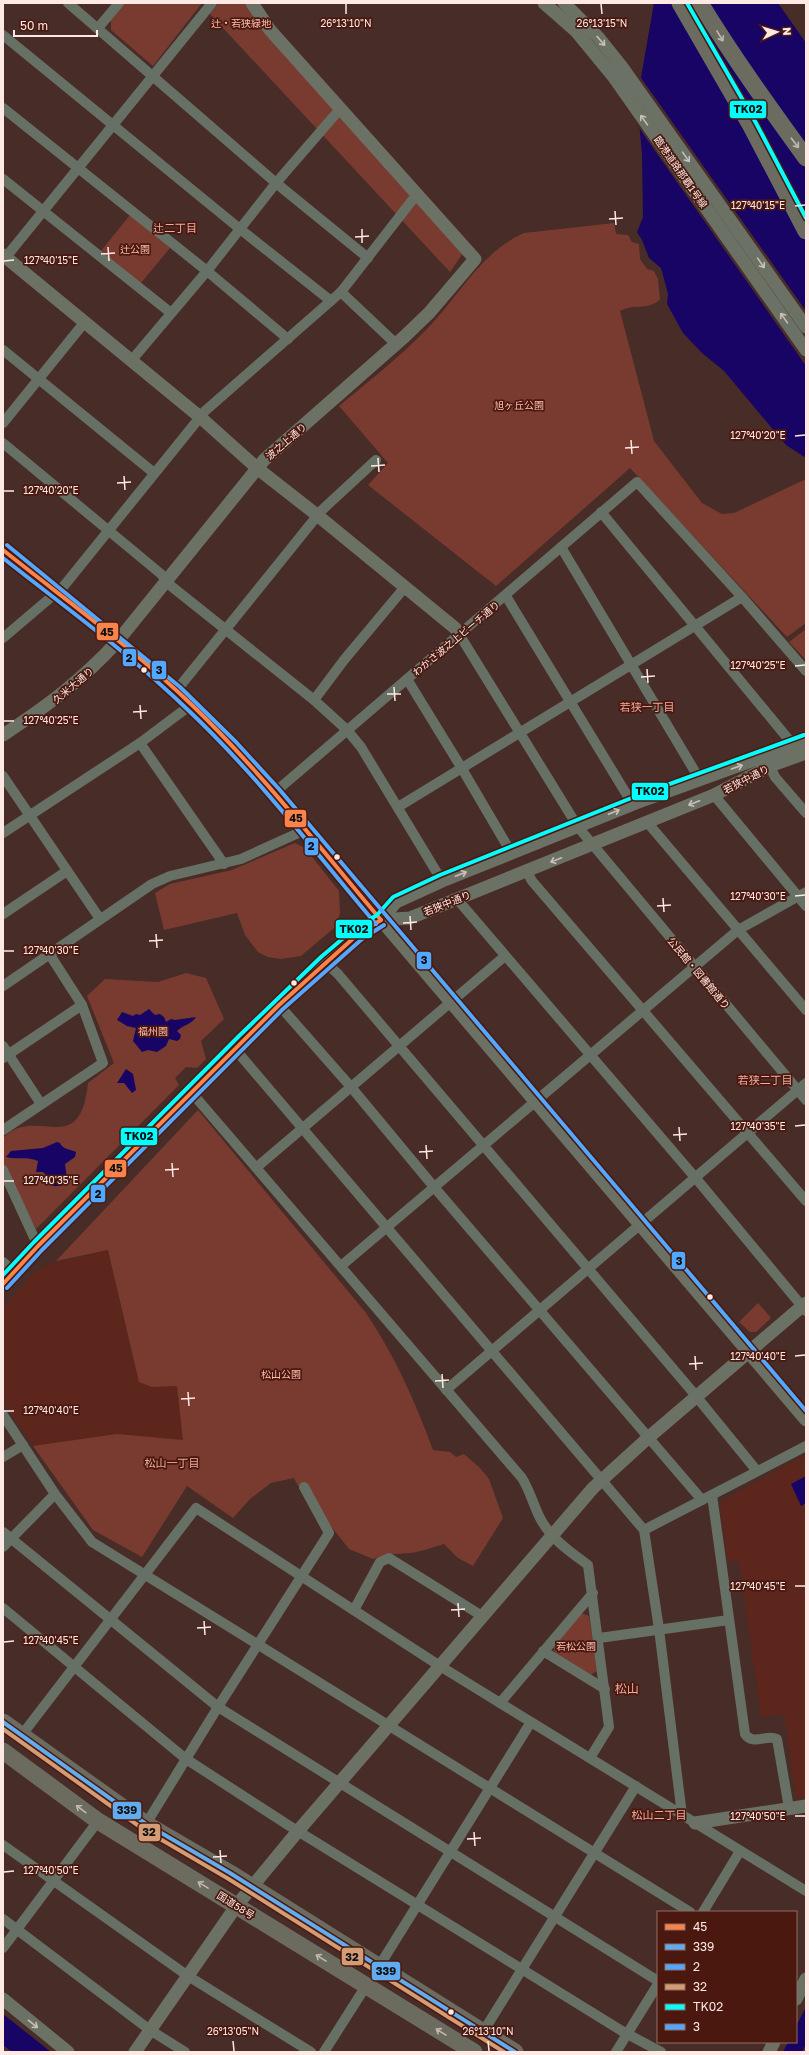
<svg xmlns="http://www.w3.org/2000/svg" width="809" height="2055" font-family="'Golos Text','Noto Sans JP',sans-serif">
  <rect width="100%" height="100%" fill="#482c27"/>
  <g fill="#5d261d">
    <polygon points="108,1250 131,1352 152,1387 177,1386 184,1441 142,1557 93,1530 3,1402 3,1308 34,1273 48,1264"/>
    <polygon points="806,1454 806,1797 796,1799 784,1714 761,1717 739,1561 727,1561 720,1502"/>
  </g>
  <g fill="#793b2f">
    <polygon points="124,3 202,3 153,66 111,30 111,17"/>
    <polygon points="219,3 247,3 463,253 450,272 210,14"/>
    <polygon points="130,215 170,248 141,283 101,251"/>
    <path d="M 614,223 L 616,234 L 628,235 L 632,242 L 639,244 L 640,259 L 647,269 L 654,271 L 658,279 L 660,300 C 645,311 635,303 620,311 L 654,441 L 702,503 L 722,514 L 734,513 L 806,479 L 806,623 L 787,637 L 630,468 L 496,586 L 368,485 L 388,463 L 339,406 C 369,381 400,357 427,329 C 459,296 481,252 524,233 Z"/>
    <polygon points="806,629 806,660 789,642"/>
    <polygon points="295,843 305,848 339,891 340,914 334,928 301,956 281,959 268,957 258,952 245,935 237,913 164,930 155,893 170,884 232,870"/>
    <path d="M 186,973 L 206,978 L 224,1019 L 201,1041 L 206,1059 L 197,1068 L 186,1067 L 175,1078 L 179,1085 L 36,1229 L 3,1165 L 3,1138 C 36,1104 80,1161 88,1083 L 114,1063 L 87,996 L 105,979 L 158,982 Z"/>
    <path d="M 198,1110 L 366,1313 C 395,1356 415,1401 433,1450 L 450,1452 L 456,1457 L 464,1454 L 480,1468 L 489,1479 L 503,1518 L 473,1566 L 458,1558 L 444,1544 C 433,1547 421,1552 410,1553 C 395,1554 387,1554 373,1559 L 349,1549 L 326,1520 L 306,1485 L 298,1486 L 294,1478 L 271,1483 L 250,1499 L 233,1518 L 187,1486 L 142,1557 L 93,1530 L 33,1446 L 117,1434 L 183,1440 L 177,1386 L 152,1387 L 139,1382 L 108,1250 L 56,1261 Z"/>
    <polygon points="758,1303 771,1318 756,1332 750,1332 739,1322"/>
    <polygon points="581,1613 589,1616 597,1671 590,1675 555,1655 553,1645"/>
  </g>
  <g fill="#170465">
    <polygon points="654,3 806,3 806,458 786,445 724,371 702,353 683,333 667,304 668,294 661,268 649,258 642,240 637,232 643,217 642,154 637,100"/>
    <path d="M 149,1009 L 155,1015 L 160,1014 L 164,1017 L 166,1022 L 171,1019 L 175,1020 L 196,1017 C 192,1024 183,1025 177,1031 L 181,1035 L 180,1039 L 177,1041 L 169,1039 L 166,1046 L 157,1052 L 148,1050 L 142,1052 L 133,1041 L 136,1028 L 127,1026 L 117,1020 L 122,1012 L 133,1016 L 136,1014 L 140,1015 Z"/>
    <polygon points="126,1069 133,1074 136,1090 132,1093 124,1083 117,1083"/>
    <path d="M 57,1142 L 60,1143 C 62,1149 70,1149 76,1152 L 75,1157 L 65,1164 L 67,1179 L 62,1186 L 53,1186 L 51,1180 L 43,1172 L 36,1172 L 38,1161 C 27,1156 17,1160 6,1157 L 11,1151 L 43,1148 Z"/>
    <polygon points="806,1476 806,1503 801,1506 791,1484"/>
    <polygon points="806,2007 806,2044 802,2052 783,2052 788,2042 796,2042 796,2026"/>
    <polygon points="3,2014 51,2052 12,2052 3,2045"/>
  </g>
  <g fill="#482c27">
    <polygon points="778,3 806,3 806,43"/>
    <polygon points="639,75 806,311 806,366 637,125 635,100"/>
  </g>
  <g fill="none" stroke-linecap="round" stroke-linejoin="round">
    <g stroke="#677065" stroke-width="10">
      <polyline points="68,3 276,183 368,258"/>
      <polyline points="98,28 119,3"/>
      <polyline points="3,35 240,229 331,301"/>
      <polyline points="3,108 207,271 288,339"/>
      <polyline points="3,179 171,313"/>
      <polyline points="6,257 212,3"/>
      <polyline points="341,292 396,344"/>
      <polyline points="3,350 154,473"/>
      <polyline points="131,361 207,271 276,183 340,109"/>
      <polyline points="3,423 84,323"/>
      <polyline points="3,443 161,574 171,586 314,700 347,730 361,747 442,881"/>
      <polyline points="601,512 794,746"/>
      <polyline points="561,547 700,780"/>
      <polyline points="506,596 627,795 636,803"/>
      <polyline points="459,634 578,827 806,1100"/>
      <polyline points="3,638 63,587 205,411 341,292 417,194"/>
      <polyline points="407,679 461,767 512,854"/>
      <polyline points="176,691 321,511 376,460"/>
      <polyline points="314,700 344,660 405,587"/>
      <polyline points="140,743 224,864"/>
      <polyline points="767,760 775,777 806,813"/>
      <polyline points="3,776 100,919"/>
      <polyline points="274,793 637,482 742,597 806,671"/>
      <polyline points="714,795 806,906"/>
      <polyline points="398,807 742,597"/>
      <polyline points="647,822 806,1010"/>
      <polyline points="3,833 140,743 192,704"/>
      <polyline points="527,872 532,881 806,1201"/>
      <polyline points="457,899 699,1182 806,1311"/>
      <polyline points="3,914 67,871"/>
      <polyline points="325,962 338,974 691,1390 757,1471"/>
      <polyline points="3,986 152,884 170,876 241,859 305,830"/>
      <polyline points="279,1005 351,1087 434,1187 702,1500"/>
      <polyline points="3,1046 41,1104"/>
      <polyline points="235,1049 644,1530 659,1629 682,1815"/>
      <polyline points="3,1058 82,1005"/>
      <path d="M 192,1093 L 522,1478 C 530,1491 533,1504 540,1518 C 551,1539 569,1551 588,1565 L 609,1727 L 590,1758"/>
      <polyline points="3,1130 103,1063 82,1005 50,955"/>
      <polyline points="257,1167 505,956"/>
      <polyline points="3,1170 38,1246"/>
      <polyline points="3,1262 14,1272"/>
      <polyline points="341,1266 738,930 806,892"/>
      <polyline points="446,1390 806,1083"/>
      <polyline points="3,1415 55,1494 92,1542 690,1912"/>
      <polyline points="3,1457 23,1445"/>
      <path d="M 712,1495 L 745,1734 C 753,1746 766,1734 777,1739 L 789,1808"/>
      <polyline points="644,1530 806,1446"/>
      <polyline points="3,1532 218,1707 658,1981"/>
      <polyline points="3,1547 55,1494"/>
      <polyline points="3,1608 186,1759 288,1825 622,2031 661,2052"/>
      <polyline points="354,1610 380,1562 389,1558 482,1616"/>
      <polyline points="599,1638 729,1620"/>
      <polyline points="543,1651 605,1689"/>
      <polyline points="500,1703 593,1593"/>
      <polyline points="21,1736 196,1508 440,1666 806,1891"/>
      <polyline points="146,1824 218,1707 329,1533 304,1487"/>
      <polyline points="3,1845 188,1976 311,2052"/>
      <polyline points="703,1912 740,1851"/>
      <polyline points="3,1919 150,2030 185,2052"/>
      <polyline points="3,1948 98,1821"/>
      <polyline points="378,1968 531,1722"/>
      <polyline points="483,2032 636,1786"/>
      <polyline points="324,2052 366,1986"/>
      <polyline points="616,2052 658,1984"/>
    </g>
    <g stroke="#6b7265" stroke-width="13">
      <polyline points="544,3 576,31 613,76 806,350"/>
      <polyline points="564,3 598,37 622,67 806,327"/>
      <polyline points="3,255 200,417 257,468 317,515 455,628 459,634"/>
      <polyline points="3,550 176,691 232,746 274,793 381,920 806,1420"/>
      <path d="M 3,735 C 47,706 81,681 117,642 L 264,460 L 404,337 L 429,313 L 475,259 L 270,30 L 252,3"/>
      <polyline points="381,920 410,918 714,795 770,766 806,753"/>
      <polyline points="3,1284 38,1246 243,1040 325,962 358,934 381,920 396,902 442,881 636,803 806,741"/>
      <polyline points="695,1823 806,1806"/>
      <polyline points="3,1999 68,2052"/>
      <polyline points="796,1999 806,1979"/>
      <polyline points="135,2052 237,1905 298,1831 593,1488 649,1437 806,1303"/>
      <polyline points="769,2052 774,2042"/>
    </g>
    <g stroke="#6c6b5f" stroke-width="17">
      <polyline points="680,3 751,126 806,231"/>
      <path d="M 700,3 C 733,57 769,107 806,158"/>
      <polyline points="3,1722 146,1824 230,1873 515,2052"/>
      <polyline points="3,1751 98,1821 474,2052"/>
    </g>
    <g stroke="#4a180f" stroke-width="7">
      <g id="bus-1">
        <path d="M 3,550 C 67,601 134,649 193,706 C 261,772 320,848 381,920"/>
        <polyline points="3,1284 38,1246 279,1005 358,934 381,920"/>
      </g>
    </g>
    <g stroke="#4a180f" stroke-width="7">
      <polyline id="bus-2" points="3,1722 146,1824 230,1873 515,2052"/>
    </g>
    <g stroke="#4a180f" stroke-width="7">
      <g id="bus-3">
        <path d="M 3,558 C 65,607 130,654 188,710 C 257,775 315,852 376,924"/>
        <polyline points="7,1288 42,1250 283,1009 362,939 384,925"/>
      </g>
    </g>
    <g stroke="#4a180f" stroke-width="7">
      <polyline id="bus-4" points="3,1729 143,1829 227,1878 504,2052"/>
    </g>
    <g stroke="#4a180f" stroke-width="7">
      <g id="bus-5">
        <polyline points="687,3 756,123 806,218"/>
        <polyline points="3,1275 34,1242 239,1036 321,957 354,929 377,915 393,897 440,875 634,797 804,735"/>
      </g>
    </g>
    <g stroke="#4a180f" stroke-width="7">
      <polyline id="bus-6" points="7,545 180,687 236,742 279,789 806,1411"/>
    </g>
    <use href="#bus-1" stroke="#f8844c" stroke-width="4"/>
    <use href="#bus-2" stroke="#60acee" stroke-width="4"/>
    <use href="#bus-3" stroke="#52a8ff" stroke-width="4"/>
    <use href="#bus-4" stroke="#d39c74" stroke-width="4"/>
    <use href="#bus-5" stroke="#0ff" stroke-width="4"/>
    <use href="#bus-6" stroke="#52a8ff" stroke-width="4"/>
  </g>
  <defs><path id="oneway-shaft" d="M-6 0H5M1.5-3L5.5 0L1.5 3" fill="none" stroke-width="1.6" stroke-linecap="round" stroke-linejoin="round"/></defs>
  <g stroke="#c4b7af">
    <use href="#oneway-shaft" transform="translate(720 36) rotate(59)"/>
    <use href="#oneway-shaft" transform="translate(795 143) rotate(53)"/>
    <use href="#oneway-shaft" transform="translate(81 1809) rotate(-143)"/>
    <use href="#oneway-shaft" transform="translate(203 1885) rotate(-149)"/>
    <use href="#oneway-shaft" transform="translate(321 1958) rotate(-148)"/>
    <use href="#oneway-shaft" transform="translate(441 2032) rotate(-148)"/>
  </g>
  <g stroke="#cbbfb8">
    <use href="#oneway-shaft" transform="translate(601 41) rotate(50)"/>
    <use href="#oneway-shaft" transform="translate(644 120) rotate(-125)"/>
    <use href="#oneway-shaft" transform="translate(686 157) rotate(55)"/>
    <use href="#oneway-shaft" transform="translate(761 263) rotate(55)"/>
    <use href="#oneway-shaft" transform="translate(784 318) rotate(-125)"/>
    <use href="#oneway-shaft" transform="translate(737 767) rotate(-19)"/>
    <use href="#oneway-shaft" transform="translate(694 803) rotate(159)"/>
    <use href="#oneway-shaft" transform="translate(614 812) rotate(-22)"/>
    <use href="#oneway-shaft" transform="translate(556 860) rotate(158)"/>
    <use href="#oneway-shaft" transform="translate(461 874) rotate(-21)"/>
    <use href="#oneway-shaft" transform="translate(33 2024) rotate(39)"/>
  </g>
  <path fill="none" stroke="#fee9e5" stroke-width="1.5" d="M 346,4 L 346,14M 601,4 L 602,14M 795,206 L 805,205M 615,211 L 616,225M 609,219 L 623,218M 362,229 L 362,243M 355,237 L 369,236M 108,247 L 109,261M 101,254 L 115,253M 4,261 L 14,260M 795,436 L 805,435M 631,440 L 632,454M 625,448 L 639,447M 378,458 L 379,472M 371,466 L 385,465M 124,476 L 125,490M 117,483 L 131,482M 4,491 L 14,491M 795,666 L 805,665M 647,669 L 648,683M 641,677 L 655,676M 394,687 L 395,701M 387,694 L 401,694M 140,705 L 141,719M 133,712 L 147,711M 4,721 L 14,721M 795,896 L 805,895M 663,898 L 664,912M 657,906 L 671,905M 410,916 L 411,930M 403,923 L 417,922M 156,934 L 157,948M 149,941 L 163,940M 4,951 L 14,951M 795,1126 L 805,1125M 679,1127 L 680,1141M 673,1135 L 687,1134M 426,1145 L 427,1159M 419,1152 L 433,1151M 172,1163 L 173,1177M 165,1170 L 179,1169M 4,1181 L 14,1181M 695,1356 L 696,1370M 795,1356 L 805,1355M 689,1364 L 703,1363M 442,1374 L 443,1388M 435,1381 L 449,1380M 188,1392 L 189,1406M 181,1399 L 195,1398M 4,1411 L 14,1411M 795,1586 L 805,1586M 458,1603 L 459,1617M 451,1610 L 465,1609M 204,1621 L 205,1635M 197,1628 L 211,1627M 4,1642 L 14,1641M 795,1816 L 805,1816M 474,1832 L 475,1846M 467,1839 L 481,1838M 220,1850 L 221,1863M 213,1857 L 227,1856M 4,1872 L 14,1871M 233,2041 L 234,2051M 488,2041 L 489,2051"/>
  <g fill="#fee9e5" stroke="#4a180f" stroke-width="1.5">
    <circle cx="144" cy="670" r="3.5"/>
    <circle cx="337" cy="857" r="3.5"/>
    <circle cx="294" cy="983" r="3.5"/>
    <circle cx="710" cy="1297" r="3.5"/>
    <circle cx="451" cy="2012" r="3.5"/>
  </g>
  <g text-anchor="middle" stroke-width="3.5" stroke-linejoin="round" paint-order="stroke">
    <g font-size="10" fill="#fdbeb1" stroke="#4a180f">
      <text x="241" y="27">辻・若狭緑地</text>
      <text x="135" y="253">辻公園</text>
      <text x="519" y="409">旭ヶ丘公園</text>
      <text x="153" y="1035">福州園</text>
      <text x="281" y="1378">松山公園</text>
      <text x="576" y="1650">若松公園</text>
    </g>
    <g font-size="10" fill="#fee9e5" stroke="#4a180f">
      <text transform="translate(681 172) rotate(55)" y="4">臨港道路那覇1号線</text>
      <text transform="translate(286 441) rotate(-41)" y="4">波之上通り</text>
      <text transform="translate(456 638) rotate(-40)" y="4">わかさ波之上ビーチ通り</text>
      <text transform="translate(73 685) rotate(-40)" y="4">久米大通り</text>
      <text transform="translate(746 779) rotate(-27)" y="4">若狭中通り</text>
      <text transform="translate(447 903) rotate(-22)" y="4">若狭中通り</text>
      <text transform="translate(699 973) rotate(50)" y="4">公民館・図書館通り</text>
      <text transform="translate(236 1905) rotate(32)" y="4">国道58号</text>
    </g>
    <g font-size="11" fill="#ecac9f" stroke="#4a180f">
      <text x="175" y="232">辻二丁目</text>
      <text x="647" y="711">若狭一丁目</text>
      <text x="765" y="1084">若狭二丁目</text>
      <text x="172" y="1467">松山一丁目</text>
      <text x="659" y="1819">松山二丁目</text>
    </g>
    <g font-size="12" fill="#ecac9f" stroke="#4a180f">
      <text x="627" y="1693">松山</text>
    </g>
  </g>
  <g font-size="10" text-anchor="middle" fill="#fee9e5" stroke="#4a180f" stroke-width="3.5" stroke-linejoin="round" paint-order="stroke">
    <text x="346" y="27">26°13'10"N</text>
    <text x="602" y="27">26°13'15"N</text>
    <text x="758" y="209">127°40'15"E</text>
    <text x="51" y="264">127°40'15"E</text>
    <text x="758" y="439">127°40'20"E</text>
    <text x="51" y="494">127°40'20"E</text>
    <text x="758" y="669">127°40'25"E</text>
    <text x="51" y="724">127°40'25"E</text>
    <text x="758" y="900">127°40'30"E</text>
    <text x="51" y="954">127°40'30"E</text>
    <text x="758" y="1130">127°40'35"E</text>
    <text x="51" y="1184">127°40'35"E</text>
    <text x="758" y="1360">127°40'40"E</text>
    <text x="51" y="1414">127°40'40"E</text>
    <text x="758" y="1590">127°40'45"E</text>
    <text x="51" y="1644">127°40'45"E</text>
    <text x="758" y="1820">127°40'50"E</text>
    <text x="51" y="1874">127°40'50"E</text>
    <text x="233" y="2035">26°13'05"N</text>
    <text x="488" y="2035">26°13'10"N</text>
  </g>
  <g stroke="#4a180f" stroke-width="1.5">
    <rect x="729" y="100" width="38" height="19" rx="4" fill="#0ff"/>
    <rect x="96" y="622" width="23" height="19" rx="4" fill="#f8844c"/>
    <rect x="122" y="648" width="15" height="19" rx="4" fill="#52a8ff"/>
    <rect x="151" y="660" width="16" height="20" rx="4" fill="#52a8ff"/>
    <rect x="631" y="782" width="38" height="19" rx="4" fill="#0ff"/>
    <rect x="284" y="809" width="23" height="19" rx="4" fill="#f8844c"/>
    <rect x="304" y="837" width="15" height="19" rx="4" fill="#52a8ff"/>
    <rect x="335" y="919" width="38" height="20" rx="4" fill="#0ff"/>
    <rect x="416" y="951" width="16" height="19" rx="4" fill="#52a8ff"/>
    <rect x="120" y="1127" width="38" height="19" rx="4" fill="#0ff"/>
    <rect x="104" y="1159" width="23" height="19" rx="4" fill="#f8844c"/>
    <rect x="90" y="1184" width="16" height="19" rx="4" fill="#52a8ff"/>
    <rect x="671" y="1251" width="15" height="19" rx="4" fill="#52a8ff"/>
    <rect x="112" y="1801" width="30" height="19" rx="4" fill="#60acee"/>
    <rect x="138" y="1823" width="23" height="19" rx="4" fill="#d39c74"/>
    <rect x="341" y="1947" width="23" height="19" rx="4" fill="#d39c74"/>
    <rect x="371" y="1961" width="30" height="20" rx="4" fill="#60acee"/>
  </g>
  <g font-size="11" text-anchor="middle" font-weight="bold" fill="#111">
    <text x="748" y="113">TK02</text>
    <text x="107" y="636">45</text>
    <text x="129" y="662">2</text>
    <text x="159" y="674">3</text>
    <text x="650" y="795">TK02</text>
    <text x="296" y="822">45</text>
    <text x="311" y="850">2</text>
    <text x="354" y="933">TK02</text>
    <text x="424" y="964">3</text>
    <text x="139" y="1140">TK02</text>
    <text x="116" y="1172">45</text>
    <text x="98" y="1198">2</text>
    <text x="679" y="1265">3</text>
    <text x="127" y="1814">339</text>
    <text x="149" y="1836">32</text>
    <text x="352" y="1961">32</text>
    <text x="386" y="1975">339</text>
  </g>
  <rect width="809" height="2055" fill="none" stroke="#fee9e5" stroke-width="8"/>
  <rect x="657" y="1911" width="140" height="132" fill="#4a180f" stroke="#926c65"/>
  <rect x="665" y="1924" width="20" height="6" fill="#f8844c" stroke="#926c65"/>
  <text x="693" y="1931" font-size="12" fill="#fee9e5">45</text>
  <rect x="665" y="1944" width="20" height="6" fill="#60acee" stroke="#926c65"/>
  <text x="693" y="1951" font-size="12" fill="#fee9e5">339</text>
  <rect x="665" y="1964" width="20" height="6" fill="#52a8ff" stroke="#926c65"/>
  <text x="693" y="1971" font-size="12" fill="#fee9e5">2</text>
  <rect x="665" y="1984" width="20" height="6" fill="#d39c74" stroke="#926c65"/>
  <text x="693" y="1991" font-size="12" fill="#fee9e5">32</text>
  <rect x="665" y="2004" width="20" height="6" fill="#00ffff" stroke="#926c65"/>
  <text x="693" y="2011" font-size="12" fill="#fee9e5">TK02</text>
  <rect x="665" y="2024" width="20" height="6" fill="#52a8ff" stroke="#926c65"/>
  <text x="693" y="2031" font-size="12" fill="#fee9e5">3</text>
  <g transform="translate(777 32) rotate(86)" stroke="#4a180f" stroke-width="3" paint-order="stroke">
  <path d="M0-3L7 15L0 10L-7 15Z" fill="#fee9e5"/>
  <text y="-6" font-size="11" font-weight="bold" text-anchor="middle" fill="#fee9e5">N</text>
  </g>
  <path d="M14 30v6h83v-6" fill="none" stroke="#fee9e5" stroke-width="2"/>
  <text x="20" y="30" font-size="12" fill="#fee9e5" stroke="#4a180f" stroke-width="3" paint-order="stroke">50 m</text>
</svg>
